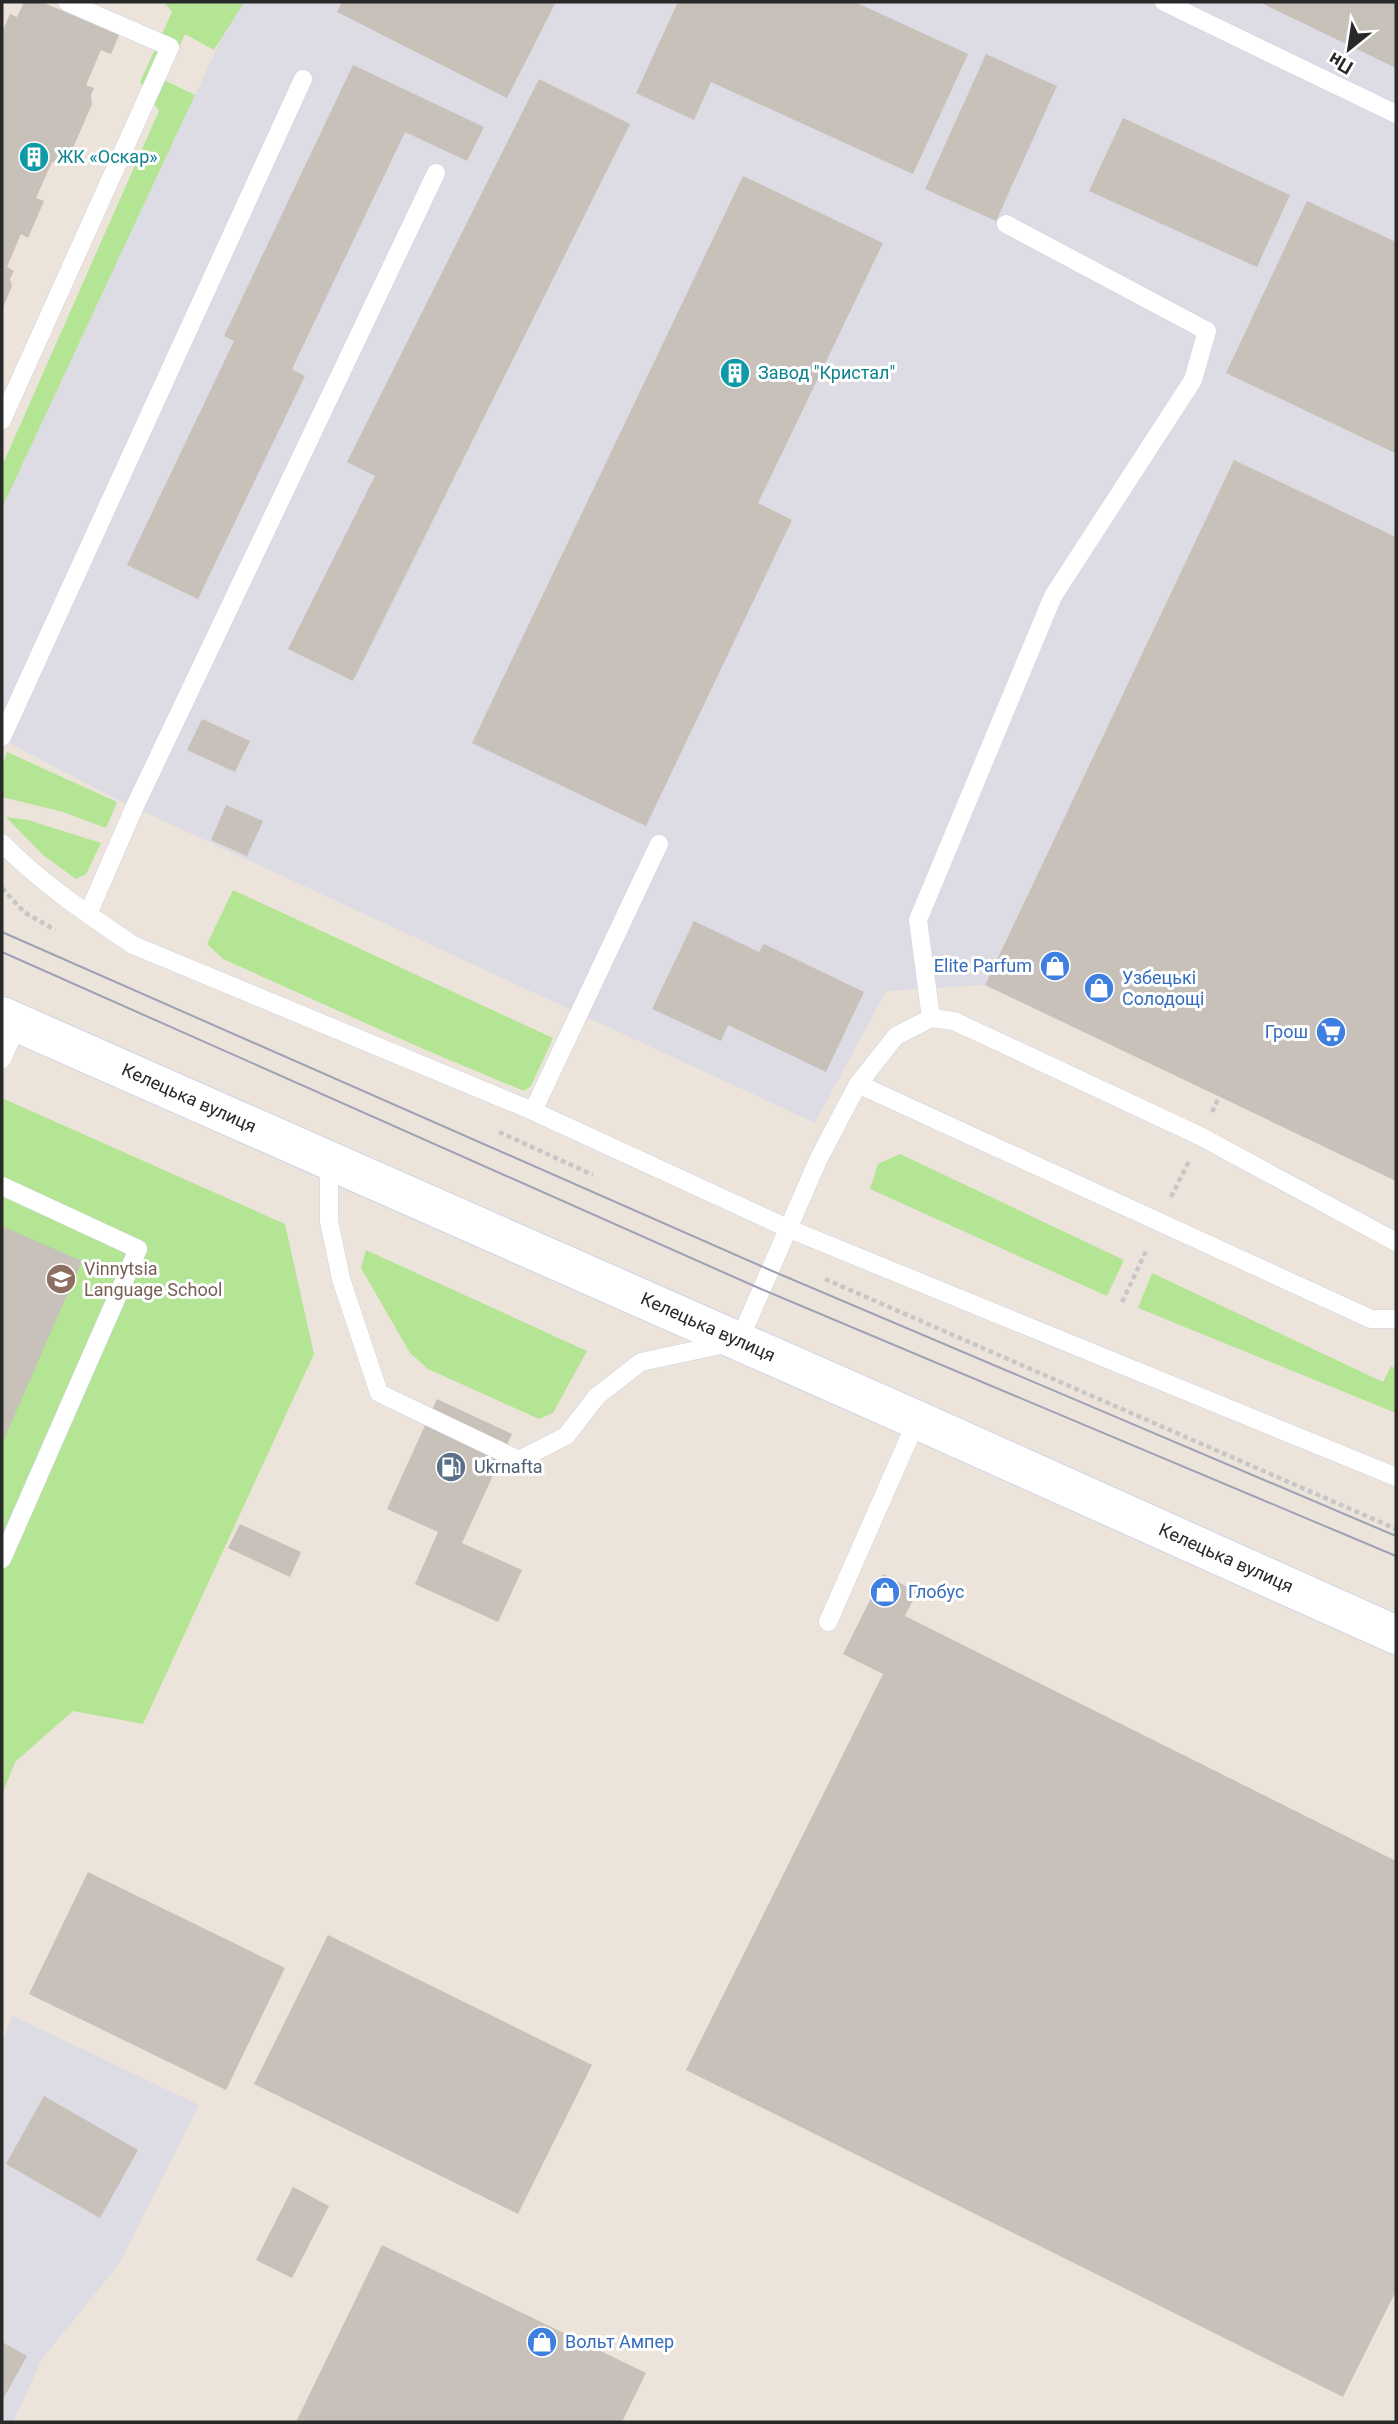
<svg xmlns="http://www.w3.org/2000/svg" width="1398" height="2424" font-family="Roboto,sans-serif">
  <rect width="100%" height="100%" fill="#ece4da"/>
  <g fill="#dddbe4">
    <polygon points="206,2 1396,2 1396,537 1234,460 985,985 886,991 815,1123 112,797 2,739 2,508 232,16"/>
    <polygon points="13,2016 199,2105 119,2264 42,2359 13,2422 2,2422 2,2041"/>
  </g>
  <g fill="#b3e594">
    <polygon points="164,2 238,2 243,4 214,50 185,34 164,80 195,95 2,508 2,466 159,111 140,82 172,12"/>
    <polygon points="7,752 117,802 106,828 63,812 2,797 2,767"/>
    <polygon points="6,817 28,820 101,843 86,874 76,879 43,855"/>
    <polygon points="233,890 553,1038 531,1086 524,1091 421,1048 223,959 207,944"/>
    <polygon points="2,1098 285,1224 314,1354 143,1724 73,1711 15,1762 2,1795"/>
    <polygon points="900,1154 1124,1260 1107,1296 870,1189 878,1164"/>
    <polygon points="366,1250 587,1351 553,1413 539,1419 428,1369 410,1353 361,1268"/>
    <polygon points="1152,1273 1383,1382 1391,1366 1396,1369 1396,1413 1138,1308"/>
  </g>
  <g fill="#c7c1ba">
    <polygon points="24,2 42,2 119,35 111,54 101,50 86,85 94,88 91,95 92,104 70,155 62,160 59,166 52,162 36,198 44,201 28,238 21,234 7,267 14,271 10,279 12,286 2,310 2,32 10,14 17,17"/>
    <polygon points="342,2 556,2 507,98 337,12"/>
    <polygon points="678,2 855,2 968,54 913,174 711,82 694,120 636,93"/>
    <polygon points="1259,2 1396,2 1396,68"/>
    <polygon points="986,54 1057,86 996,221 925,189"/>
    <polygon points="353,65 484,127 467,161 405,132 292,369 305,376 198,599 127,565 234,341 224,336"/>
    <polygon points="539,79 630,124 353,681 288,649 375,476 347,462"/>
    <polygon points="1123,118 1290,195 1257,267 1089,191"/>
    <polygon points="743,176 883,243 758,503 792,520 646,826 472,743"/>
    <polygon points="1307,201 1396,242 1395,453 1226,373"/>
    <polygon points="1234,460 1396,537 1396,1181 985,985"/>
    <polygon points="202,719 250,741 235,772 187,750"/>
    <polygon points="226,805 263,821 247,856 211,840"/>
    <polygon points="694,921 759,952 764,944 864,992 826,1072 728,1025 721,1041 652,1009"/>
    <polygon points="2,1226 82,1261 2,1444"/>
    <polygon points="437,1399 512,1434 462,1543 522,1570 498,1622 415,1584 438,1532 387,1509"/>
    <polygon points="240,1524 301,1552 290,1577 228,1548"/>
    <polygon points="883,1574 917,1592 905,1616 1396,1861 1396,2291 1343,2397 686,2070 883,1674 843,1654"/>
    <polygon points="88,1872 285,1968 226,2090 29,1994"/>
    <polygon points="328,1935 592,2065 518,2214 254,2084"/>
    <polygon points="44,2096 138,2150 100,2218 6,2164"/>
    <polygon points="293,2187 329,2206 292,2278 256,2260"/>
    <polygon points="382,2245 646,2373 622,2422 296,2422"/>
    <polygon points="2,2342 27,2356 2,2401"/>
  </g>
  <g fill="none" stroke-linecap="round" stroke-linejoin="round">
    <g stroke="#cfd4e3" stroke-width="19">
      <g id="service">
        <polyline points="1164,2 1396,114"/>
        <polyline points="2,420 170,47 67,2"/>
        <polyline points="2,737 303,79"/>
        <path d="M 2,843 C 40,882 87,914 133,945 L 533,1111 L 787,1228 L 1396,1477"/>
        <polyline points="88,914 135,806 436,173"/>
        <polyline points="931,1018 918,920 1053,596 1193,380 1207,331 1006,224"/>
        <polyline points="2,1059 18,1023"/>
        <polyline points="858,1084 1371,1319 1396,1319"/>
        <polyline points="533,1111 659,844"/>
        <polyline points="329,1160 329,1221 341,1279 379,1393 519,1460 566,1436 597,1396 641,1362 739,1341 819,1158 858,1084 896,1036 931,1018 954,1021 1200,1136 1396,1242"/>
        <polyline points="2,1186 138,1249 2,1559"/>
        <polyline points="828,1622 917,1420"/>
      </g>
    </g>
    <g stroke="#cfd4e3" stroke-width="40">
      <polyline id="secondary" points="2,1016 917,1420 1396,1635"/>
    </g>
    <g stroke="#c7c7c7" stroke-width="4.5" stroke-dasharray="5 3.5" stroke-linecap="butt">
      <polyline points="2,888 24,912 55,930"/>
      <polyline points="1212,1112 1219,1097"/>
      <polyline points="499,1132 593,1175"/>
      <polyline points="1171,1197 1189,1161"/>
      <polyline points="825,1279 1396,1529"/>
      <polyline points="1122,1302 1147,1249"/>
    </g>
    <use href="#service" stroke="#fff" stroke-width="18"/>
    <use href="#secondary" stroke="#fff" stroke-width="38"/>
    <g stroke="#9da1b4" stroke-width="2">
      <polyline points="2,932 770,1270 1396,1536"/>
      <polyline points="2,952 761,1289 1396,1556"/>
    </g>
  </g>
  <defs>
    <g id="building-disc" transform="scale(1.575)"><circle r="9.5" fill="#0f9aa8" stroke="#fff"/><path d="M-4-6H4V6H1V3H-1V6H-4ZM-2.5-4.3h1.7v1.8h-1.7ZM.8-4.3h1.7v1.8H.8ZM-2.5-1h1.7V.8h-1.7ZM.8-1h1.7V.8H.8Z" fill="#fff"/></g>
    <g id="shop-disc" transform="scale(1.575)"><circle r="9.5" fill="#3f7fe0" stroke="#fff"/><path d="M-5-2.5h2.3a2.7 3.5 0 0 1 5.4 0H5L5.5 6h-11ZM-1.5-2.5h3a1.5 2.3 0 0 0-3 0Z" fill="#fff"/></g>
    <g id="supermarket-disc" transform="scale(1.575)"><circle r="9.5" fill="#3f7fe0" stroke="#fff"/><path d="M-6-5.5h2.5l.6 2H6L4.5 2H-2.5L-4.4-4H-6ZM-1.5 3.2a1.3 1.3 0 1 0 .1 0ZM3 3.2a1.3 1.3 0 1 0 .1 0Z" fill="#fff"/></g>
    <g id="university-disc" transform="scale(1.575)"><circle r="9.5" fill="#8d6e63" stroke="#fff"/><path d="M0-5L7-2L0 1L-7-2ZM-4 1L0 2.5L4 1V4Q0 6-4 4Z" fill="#fff"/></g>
    <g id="fuel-disc" transform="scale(1.575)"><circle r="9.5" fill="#5c6f8a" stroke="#fff"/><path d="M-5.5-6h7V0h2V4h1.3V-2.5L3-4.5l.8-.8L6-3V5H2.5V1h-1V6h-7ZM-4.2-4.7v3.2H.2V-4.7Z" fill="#fff"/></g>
  </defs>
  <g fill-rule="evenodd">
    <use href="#building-disc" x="34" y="157"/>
    <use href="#building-disc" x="735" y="373"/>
    <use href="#shop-disc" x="1055" y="966"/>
    <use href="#shop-disc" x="1099" y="988"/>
    <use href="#supermarket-disc" x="1331" y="1032"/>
    <use href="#university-disc" x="61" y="1279"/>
    <use href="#fuel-disc" x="451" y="1467"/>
    <use href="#shop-disc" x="885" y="1592"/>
    <use href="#shop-disc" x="542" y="2342"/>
  </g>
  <g text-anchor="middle" stroke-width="6" stroke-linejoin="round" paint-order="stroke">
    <g font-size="18" fill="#0d838f" stroke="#fff" text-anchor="start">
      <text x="57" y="163">ЖК «Оскар»</text>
      <text x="758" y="379">Завод "Кристал"</text>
    </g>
    <g font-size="18" fill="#366cbe" stroke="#fff" text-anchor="start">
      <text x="1032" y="972" text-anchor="end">Elite Parfum</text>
      <text x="1122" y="984">Узбецькі<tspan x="1122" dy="21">Солодощі</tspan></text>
      <text x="1308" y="1038" text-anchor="end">Грош</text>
      <text x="908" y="1598">Глобус</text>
      <text x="565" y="2348">Вольт Ампер</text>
    </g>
    <g font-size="18" fill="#292929" stroke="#fff">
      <text transform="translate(189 1098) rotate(24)" y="6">Келецька вулиця</text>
      <text transform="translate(708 1327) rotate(24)" y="6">Келецька вулиця</text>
      <text transform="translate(1226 1558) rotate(24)" y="6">Келецька вулиця</text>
    </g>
    <g font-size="18" fill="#785e54" stroke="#fff" text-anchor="start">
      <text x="84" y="1275">Vinnytsia<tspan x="84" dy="21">Language School</tspan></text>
    </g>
    <g font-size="18" fill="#4e5e75" stroke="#fff" text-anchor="start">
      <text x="474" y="1473">Ukrnafta</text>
    </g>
  </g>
  <rect width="1398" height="2424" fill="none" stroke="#292929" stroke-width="7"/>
  <g transform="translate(1349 49) rotate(210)" stroke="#ffffff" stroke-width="5" paint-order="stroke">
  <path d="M0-5L12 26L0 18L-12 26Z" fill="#292929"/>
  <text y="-10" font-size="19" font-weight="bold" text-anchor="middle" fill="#292929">Пн</text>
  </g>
</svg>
